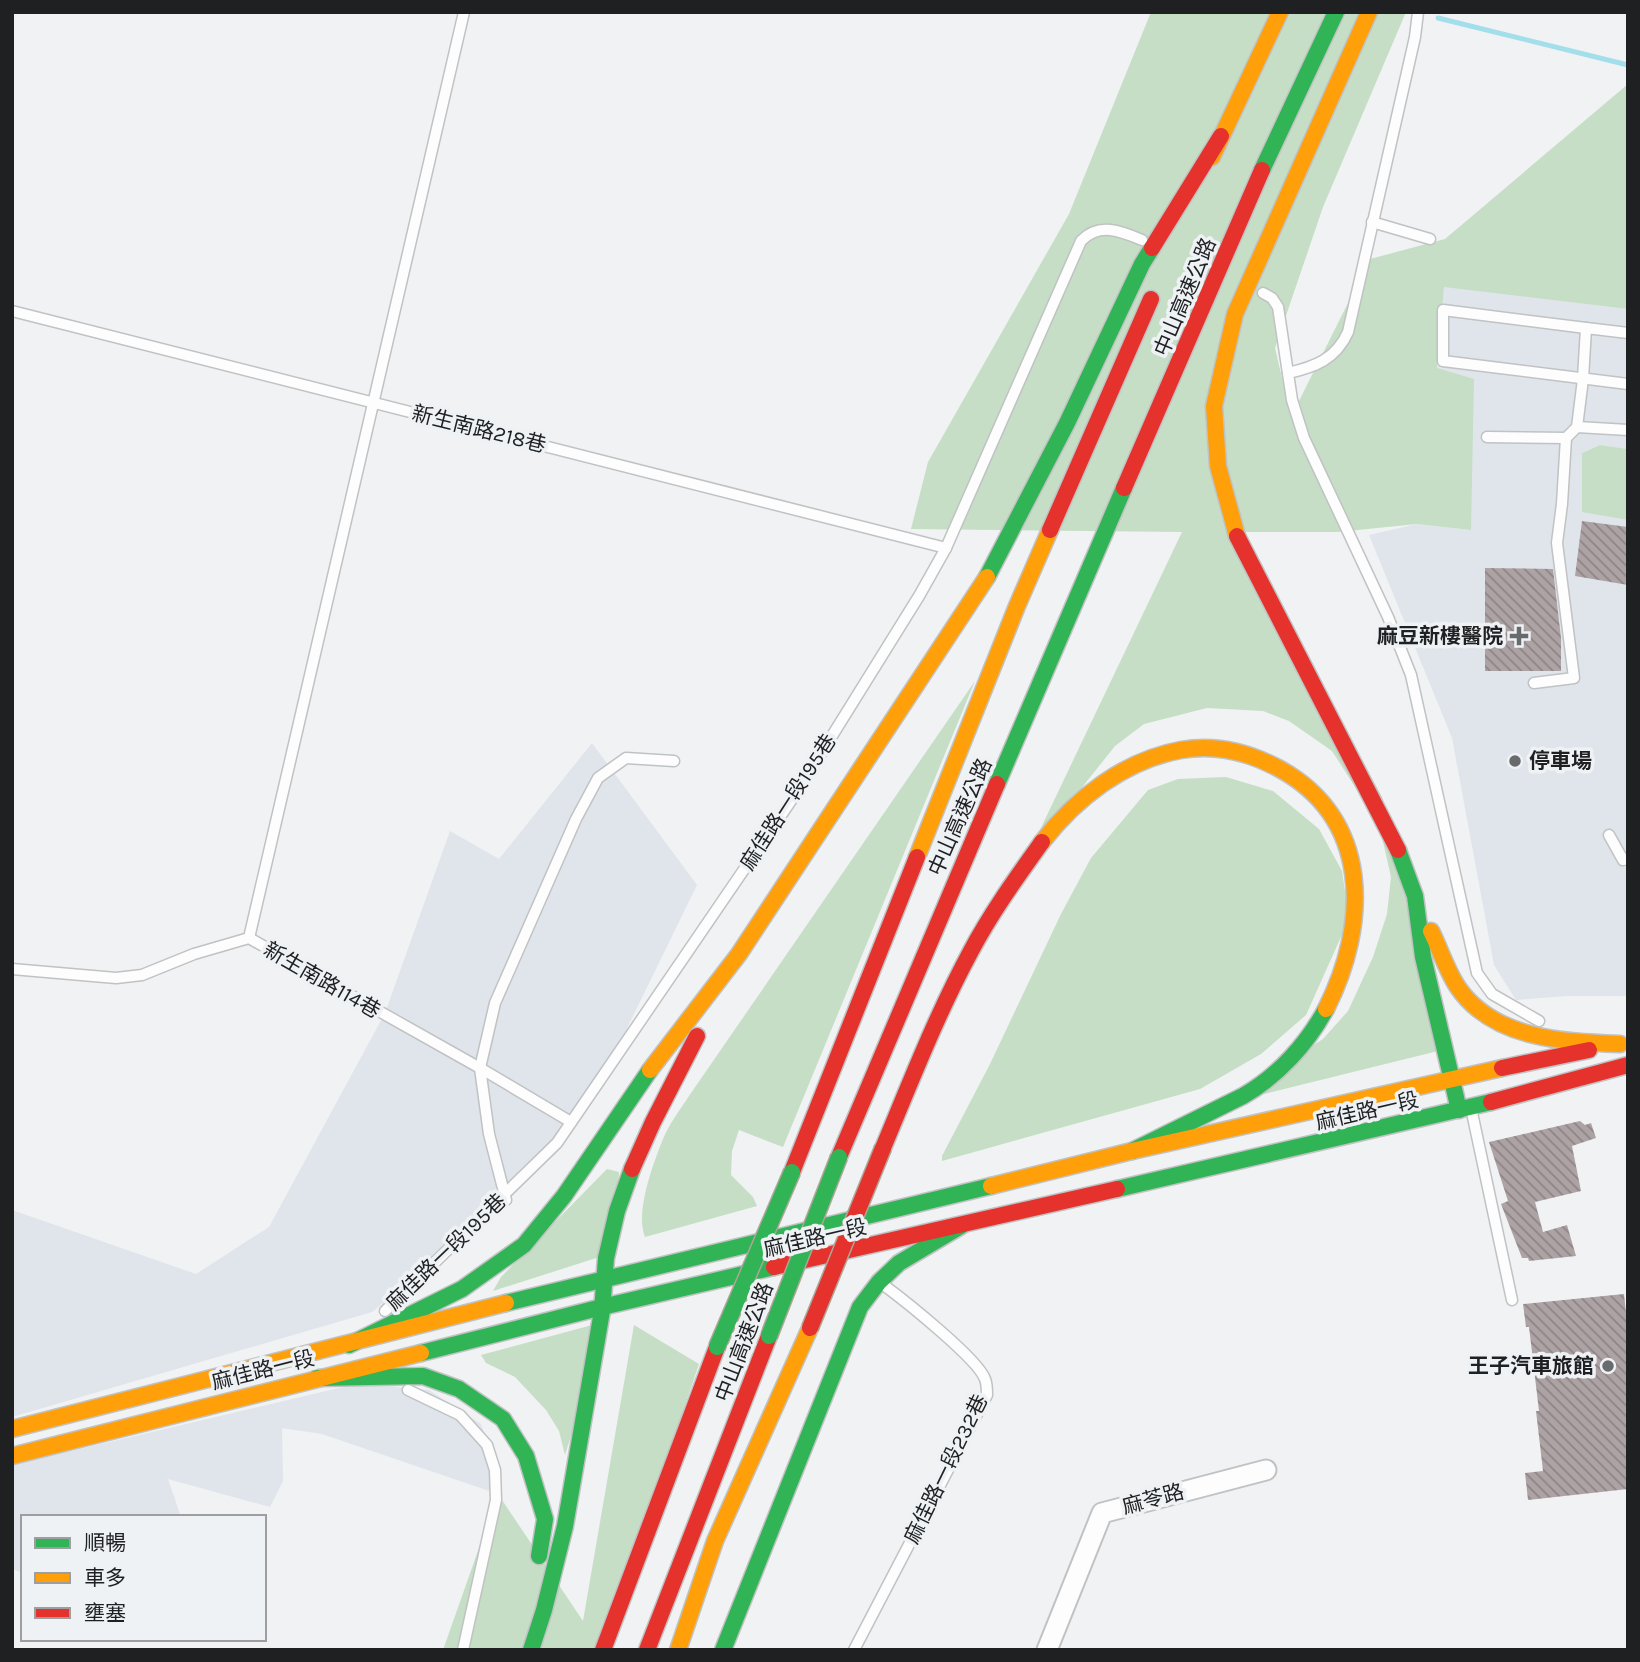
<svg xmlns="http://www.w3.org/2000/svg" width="1640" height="1662" font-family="Karla,'Noto Sans TC',sans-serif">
  <defs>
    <pattern id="building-back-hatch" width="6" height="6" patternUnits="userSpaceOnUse" patternTransform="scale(1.75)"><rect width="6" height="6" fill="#aea3a4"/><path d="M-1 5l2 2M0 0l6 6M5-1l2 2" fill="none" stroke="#8d8485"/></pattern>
  </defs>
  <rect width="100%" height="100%" fill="#f0f2f4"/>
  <g fill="#e0e5eb">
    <polygon points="1444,286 1628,309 1628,449 1600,445 1582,453 1582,511 1628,520 1628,996 1567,996 1516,1000 1494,965 1452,738 1369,535 1417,524 1471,530 1437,368"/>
    <polygon points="592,743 697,885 591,1102 430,1264 372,1312 12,1417 12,1210 196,1274 269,1227 385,1013 450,831 499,859"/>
    <polygon points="360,1383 429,1390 481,1424 494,1461 498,1494 322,1434 282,1428 283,1481 270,1507 168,1479 181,1517 23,1517 23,1573 12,1569 12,1465"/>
  </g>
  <g fill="#c5dec5">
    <polygon points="1151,12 1406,12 1323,207 1275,348 1291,417 1370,259 1445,239 1628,84 1628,309 1444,287 1437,368 1474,379 1471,530 1417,524 1338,532 1238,532 1382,797 1446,1049 1216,1106 1323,1039 1348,1011 1373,957 1387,914 1391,877 1379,824 1332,751 1289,721 1263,711 1207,708 1144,724 1115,746 1028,855 1182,532 911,529 928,462 1069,214"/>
    <polygon points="1600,445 1628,449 1628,520 1582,512 1582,453"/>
    <path d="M 975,681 L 783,1147 L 739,1130 L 732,1151 L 731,1175 L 753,1197 L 757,1206 L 645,1237 C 635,1212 653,1164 663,1139 C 669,1124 680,1110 689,1096 Z"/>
    <polygon points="1226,777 1273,791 1319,829 1342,871 1349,919 1306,1015 1261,1054 1200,1089 942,1161 942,1156 990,1064 1061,914 1091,858 1148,790 1178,779"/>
    <polygon points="607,1169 619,1172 615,1252 493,1291 501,1277"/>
    <polygon points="607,1321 565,1455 559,1431 546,1410 515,1377 486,1363 481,1355"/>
    <polygon points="634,1325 699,1364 602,1650 443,1650 498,1494 583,1621"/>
  </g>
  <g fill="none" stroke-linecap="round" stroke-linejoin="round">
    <polyline stroke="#a3deeb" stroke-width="5" points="1438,18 1628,65"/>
  </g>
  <g fill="url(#building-back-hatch)">
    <polygon points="1582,521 1628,527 1628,585 1575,576"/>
    <polygon points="1485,568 1553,569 1561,638 1561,671 1485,671"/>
    <polygon points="1580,1121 1585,1125 1591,1123 1596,1138 1572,1146 1581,1191 1535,1202 1543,1232 1567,1225 1576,1256 1529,1261 1528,1258 1522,1258 1501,1204 1508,1201 1489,1142"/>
    <polygon points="1624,1294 1628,1332 1628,1489 1528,1500 1525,1473 1543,1471 1536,1411 1539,1411 1529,1327 1526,1327 1523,1304"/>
  </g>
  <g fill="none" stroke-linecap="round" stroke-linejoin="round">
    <g stroke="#c0c2c3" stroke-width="13">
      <g id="lane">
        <polyline points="1372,222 1430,239"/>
        <polyline points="1263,293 1272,298 1278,307 1292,400 1304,438 1388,617 1411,675 1477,973 1492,994 1539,1021"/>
        <polyline points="12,311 946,548"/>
        <polyline points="1586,328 1443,310 1443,361 1628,384"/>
        <path d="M 1288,373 C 1315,367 1336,359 1348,332 L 1415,37 L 1418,12"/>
        <polyline points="1577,427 1583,379 1586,328 1628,333"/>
        <polyline points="1487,437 1566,438 1577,427 1628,430"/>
        <polyline points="1534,683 1574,678 1557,543 1562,504 1566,438"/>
        <polyline points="1609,835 1623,860 1628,859"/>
        <polyline points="249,938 464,12"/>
        <polyline points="12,969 116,978 142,975 194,954 249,938 480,1068 571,1122"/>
        <polyline points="1471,1108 1512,1300"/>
        <polyline points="506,1200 489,1134 480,1068 495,1003 576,819 598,778 626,758 674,761"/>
        <path d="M 385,1311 L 557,1143 L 799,789 L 919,596 L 946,548 L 1081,241 C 1099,222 1121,231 1142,240"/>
        <polyline points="408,1390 460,1415 487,1445 495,1470 496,1500 463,1650"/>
        <path d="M 854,1650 L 987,1395 C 987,1390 987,1384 985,1379 C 978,1359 905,1301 885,1286"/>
      </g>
    </g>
    <g stroke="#c0c2c3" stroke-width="23">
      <polyline id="street" points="1047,1650 1102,1513 1266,1470"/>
    </g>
    <g stroke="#c0c2c3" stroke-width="19">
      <g id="fast">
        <polyline points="1262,170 1336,12"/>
        <polyline points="987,577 1067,423 1142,264 1152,248"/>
        <polyline points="997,784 1124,488"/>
        <polyline points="1398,850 1415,896 1423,957 1459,1110"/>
        <path d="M 1132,1151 L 1243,1096 C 1278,1076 1307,1044 1326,1009"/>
        <polyline points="1117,1189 1491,1102"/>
        <polyline points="506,1303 991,1186"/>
        <polyline points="349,1345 462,1289 524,1245 564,1196 650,1070"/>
        <polyline points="421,1353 602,1307 774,1267"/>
        <polyline points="317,1378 423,1376 459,1389 503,1419 526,1456 545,1519 539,1556"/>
        <polyline points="531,1650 544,1610 565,1526 602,1311 606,1258 617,1211 632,1169"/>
        <polyline points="723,1650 860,1307 879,1282 899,1263 961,1226"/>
      </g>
    </g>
    <g stroke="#c0c2c3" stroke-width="19">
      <g id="slow">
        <polyline points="1212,157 1280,12"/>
        <polyline points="1237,536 1218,466 1214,406 1235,314 1369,12"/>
        <path d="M 1042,842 C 1076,798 1125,760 1181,750 C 1214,744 1248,752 1278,768 C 1372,818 1369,924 1326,1009"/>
        <polyline points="917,857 1017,606 1050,530"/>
        <path d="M 1431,931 C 1440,949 1446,969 1457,986 C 1492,1039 1563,1042 1620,1044"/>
        <polyline points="650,1070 739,954 987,577"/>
        <polyline points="991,1186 1132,1151 1502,1068"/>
        <polyline points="12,1429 506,1303"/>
        <polyline points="12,1456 421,1353"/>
        <polyline points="678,1650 715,1541 810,1328"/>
      </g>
    </g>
    <g stroke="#c0c2c3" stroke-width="19">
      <g id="jam">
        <polyline points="1152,248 1221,136"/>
        <polyline points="1124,488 1262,170"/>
        <polyline points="1050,530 1151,299"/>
        <polyline points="1237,536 1398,850"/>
        <polyline points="1502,1068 1589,1050"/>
        <polyline points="1491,1102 1628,1065"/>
        <path d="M 883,1148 C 911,1081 937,1014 971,951 C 991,913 1017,877 1042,842"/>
        <polyline points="839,1157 997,784"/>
        <polyline points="632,1169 653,1122 697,1036"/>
        <polyline points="792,1172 917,857"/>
        <polyline points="774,1267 1117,1189"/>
        <polyline points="603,1650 717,1347"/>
        <polyline points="647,1650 769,1336"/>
      </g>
    </g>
    <use href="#lane" stroke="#fdfdfd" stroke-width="10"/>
    <use href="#street" stroke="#fdfdfd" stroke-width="19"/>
    <use href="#fast" stroke="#30b455" stroke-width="16"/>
    <use href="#slow" stroke="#ff9f0a" stroke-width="16"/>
    <use href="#jam" stroke="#e5322d" stroke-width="16"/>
    <g stroke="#ada699" stroke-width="19" stroke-linecap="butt">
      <g id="fast-bridge">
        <polyline points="769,1336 839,1157"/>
        <polyline points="717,1347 792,1172"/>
      </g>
    </g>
    <g stroke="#ada699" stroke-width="19" stroke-linecap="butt">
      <polyline id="jam-bridge" points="810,1328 883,1148"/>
    </g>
    <use href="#fast-bridge" stroke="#30b455" stroke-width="16"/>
    <use href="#jam-bridge" stroke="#e5322d" stroke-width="16"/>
  </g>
  <g fill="#686a6c" stroke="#eff2f5" stroke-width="2.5">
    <path d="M1515.5 625.5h7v7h7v7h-7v7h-7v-7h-7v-7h7z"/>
    <circle cx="1515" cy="761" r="7"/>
    <circle cx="1608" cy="1366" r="7"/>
  </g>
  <g text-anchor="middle" stroke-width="7" stroke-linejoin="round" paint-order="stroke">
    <g font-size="21" fill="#1f2022" stroke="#eff2f5">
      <text transform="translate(1185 297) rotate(-67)" y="7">中山高速公路</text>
      <text transform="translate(479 429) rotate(14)" y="7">新生南路218巷</text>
      <text transform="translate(788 802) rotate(-57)" y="7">麻佳路一段195巷</text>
      <text transform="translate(960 817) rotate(-66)" y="7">中山高速公路</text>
      <text transform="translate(322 980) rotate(30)" y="7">新生南路114巷</text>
      <text transform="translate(1367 1111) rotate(-13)" y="7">麻佳路一段</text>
      <text transform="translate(815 1238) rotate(-13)" y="7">麻佳路一段</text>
      <text transform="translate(446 1252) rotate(-44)" y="7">麻佳路一段195巷</text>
      <text transform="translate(744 1342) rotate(-69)" y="7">中山高速公路</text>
      <text transform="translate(263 1370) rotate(-14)" y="7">麻佳路一段</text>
      <text transform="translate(946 1469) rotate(-64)" y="7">麻佳路一段232巷</text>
      <text transform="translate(1153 1499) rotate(-15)" y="7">麻苓路</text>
    </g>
    <g font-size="21" font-weight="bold" fill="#1f2022" stroke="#eff2f5" text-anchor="end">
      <text x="1503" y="643">麻豆新樓醫院</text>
      <text x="1529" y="768" text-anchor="start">停車場</text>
      <text x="1594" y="1373">王子汽車旅館</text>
    </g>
  </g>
  <rect width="1640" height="1662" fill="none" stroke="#1f2022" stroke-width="28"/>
  <rect x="21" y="1515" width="245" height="126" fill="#eff2f5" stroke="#9c9ea1" stroke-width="2"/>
  <rect x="35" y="1538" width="35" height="10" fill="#30b455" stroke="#9c9ea1" stroke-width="2"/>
  <text x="84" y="1550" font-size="21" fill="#1f2022">順暢</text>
  <rect x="35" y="1573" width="35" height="10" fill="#ff9f0a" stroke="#9c9ea1" stroke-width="2"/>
  <text x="84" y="1585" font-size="21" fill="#1f2022">車多</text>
  <rect x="35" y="1608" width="35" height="10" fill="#e5322d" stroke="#9c9ea1" stroke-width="2"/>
  <text x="84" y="1620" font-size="21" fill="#1f2022">壅塞</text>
</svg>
